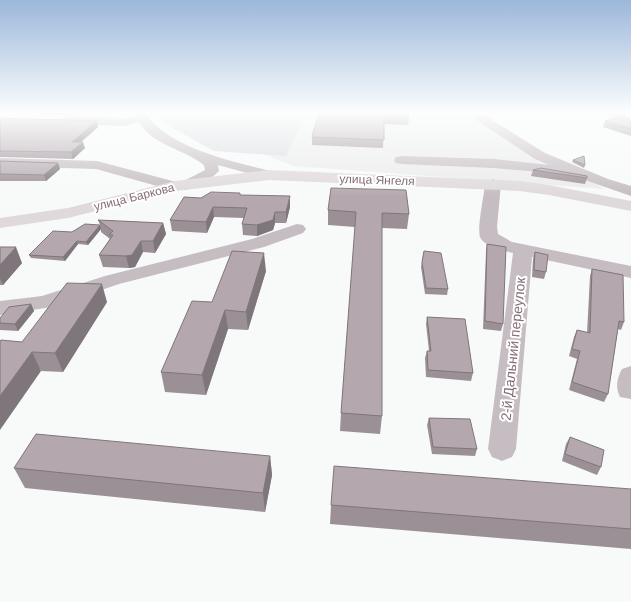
<svg xmlns="http://www.w3.org/2000/svg" width="631" height="602" font-family="Helvetica,sans-serif">
  <rect width="100%" height="100%" fill="#f8fafa"/>
  <polygon fill="#ebebec" points="162,113 462,113 605,189 293,166"/>
  <polygon fill="#dadbe0" points="155,113 206,113 304,118 286,156 214,151 169,126 156,116"/>
  <g fill="none" stroke-linecap="round" stroke-linejoin="round">
    <g fill="#c5bdc1" fill-rule="evenodd">
      <path d="M 134,113 L 146,113 C 168,149 236,162 274,172 L 276,175 L 274,178 L 269,179 L 218,165 L 219,171 L 209,180 L 191,188 L 186,190 L 181,188 L 175,191 L 96,169 L 0,166 L 0,158 L 97,161 L 180,183 L 205,170 L 204,165 C 184,149 152,145 139,122 L 124,126 L 68,124 L 64,123 L 62,120 L 64,117 L 68,116 L 124,118 L 136,116 Z"/>
      <polygon points="466,113 481,113 545,153 608,179 631,186 631,196 582,179 540,172 494,168 401,164 396,163 394,160 396,157 401,156 494,159 549,165 535,159"/>
      <polygon points="604,113 621,113 631,118 631,126 606,116"/>
      <path d="M 493,179 L 498,181 L 501,184 L 497,227 L 498,234 L 512,242 L 631,266 L 631,278 L 532,257 L 516,449 L 512,457 L 502,461 L 492,457 L 488,449 L 513,253 C 505,251 483,246 480,237 C 477,227 484,196 485,184 L 488,181 Z"/>
      <polygon points="297,224 303,225 306,229 303,233 264,247 119,284 52,307 0,315 0,301 42,296 105,276 252,239"/>
      <path d="M 631,366 L 631,399 L 620,397 C 615,387 617,378 622,369 Z"/>
    </g>
    <polygon fill="#dfd9dc" fill-rule="evenodd" points="269,170 519,181 549,185 631,201 631,211 549,195 519,191 269,180 175,191 68,218 0,228 0,218 68,208 175,181"/>
  </g>
  <g fill="#9b9096">
    <polygon points="9,113 78,113 76,115"/>
    <polygon points="319,113 409,118 408,125 384,124 383,148 312,145 312,137"/>
    <polygon points="0,118 98,127 81,142 85,148 73,159 0,157"/>
    <polygon points="631,120 631,136 603,127 605,121"/>
    <polygon points="573,160 585,165 584,168 572,162"/>
    <polygon points="0,161 58,163 60,169 46,181 0,181"/>
    <polygon points="533,170 587,178 585,184 531,176"/>
    <polygon points="240,193 240,195 290,207 286,223 275,223 273,230 257,236 243,235 242,224 244,218 214,217 207,233 172,231 170,220 201,198"/>
    <polygon points="328,210 409,214 407,229 382,228 382,416 380,434 340,431 341,413 355,227 328,225"/>
    <polygon points="98,220 163,223 166,234 155,253 143,252 135,267 129,268 103,267 99,255 110,239 101,232 101,229 88,245 78,244 65,261 31,258 29,255 72,232 100,225"/>
    <polygon points="487,244 503,324 501,331 483,329 486,251"/>
    <polygon points="0,247 22,263 3,285 0,285"/>
    <polygon points="424,251 448,289 447,295 425,294 421,267"/>
    <polygon points="535,252 546,272 544,279 532,277 533,259"/>
    <polygon points="592,269 624,322 621,330 618,329 608,394 604,402 569,390 577,359 569,356 574,337 577,330 587,333 590,276"/>
    <polygon points="266,271 248,330 228,329 206,395 165,392 161,372 212,302"/>
    <polygon points="107,302 63,372 41,371 22,342"/>
    <polygon points="31,304 34,311 18,331 0,330 0,318"/>
    <polygon points="427,317 473,373 471,381 426,377 425,358 427,351 429,351 426,324"/>
    <polygon points="429,418 477,449 475,456 432,454 427,425"/>
    <polygon points="570,437 601,467 597,475 562,461 566,444"/>
    <polygon points="270,456 272,475 265,512 25,488 14,468"/>
    <polygon points="631,489 631,549 330,524 331,505"/>
  </g>
  <g fill="#7e767a">
    <polygon points="97,121 98,127 74,148 72,142"/>
    <polygon points="83,142 85,148 73,159 71,152"/>
    <polygon points="58,163 60,169 46,181 44,175"/>
    <polygon points="290,196 290,207 286,223 286,212"/>
    <polygon points="213,207 214,217 207,233 206,222"/>
    <polygon points="275,212 275,223 273,230 257,236 257,225"/>
    <polygon points="163,223 166,234 155,253 153,241"/>
    <polygon points="100,225 101,229 88,245 86,242"/>
    <polygon points="77,241 78,244 65,261 63,257"/>
    <polygon points="141,241 143,252 135,267 129,268 126,256"/>
    <polygon points="16,247 22,263 3,285 0,279 0,265"/>
    <polygon points="264,253 266,271 248,330 246,312"/>
    <polygon points="102,284 107,302 63,372 55,353"/>
    <polygon points="31,304 34,311 18,331 15,324"/>
    <polygon points="225,310 228,329 206,395 202,375"/>
    <polygon points="32,352 41,371 0,430 0,396"/>
    <polygon points="270,456 272,475 265,512 263,493"/>
  </g>
  <g fill="#b4a8ae" stroke="#7e767a">
    <polygon points="319,113 409,113 409,118 384,117 384,140 312,137"/>
    <polygon points="621,117 631,120 631,129 605,121"/>
    <polygon points="0,118 97,121 72,142 83,142 71,152 0,151"/>
    <polygon points="584,156 585,165 573,160"/>
    <polygon points="0,161 58,163 44,175 0,174"/>
    <polygon points="541,168 587,176 587,178 533,170"/>
    <polygon points="331,188 406,190 409,214 382,213 382,416 341,413 356,212 328,210"/>
    <polygon points="211,192 240,193 240,195 290,196 286,212 275,212 273,220 257,225 242,224 247,208 213,207 206,222 170,220 184,197 201,198"/>
    <polygon points="98,220 163,223 153,241 141,241 132,255 126,256 99,255 113,235 109,235 113,231"/>
    <polygon points="85,224 100,225 86,242 77,241 63,257 29,255 53,231 72,232"/>
    <polygon points="487,244 506,247 503,324 485,321"/>
    <polygon points="0,247 16,247 0,265"/>
    <polygon points="232,251 264,253 246,312 225,310 202,375 161,372 192,301 212,302"/>
    <polygon points="424,251 441,253 448,289 426,288 422,262"/>
    <polygon points="535,252 548,255 546,272 534,270"/>
    <polygon points="592,269 623,275 624,322 619,321 608,394 572,382 580,351 572,349 577,330 590,333"/>
    <polygon points="67,283 102,284 55,353 32,352 0,396 0,341 1,340 22,342"/>
    <polygon points="31,304 15,324 0,323 0,318 9,307"/>
    <polygon points="427,317 465,319 473,373 428,370 427,351 431,351"/>
    <polygon points="429,418 470,419 477,449 433,447"/>
    <polygon points="36,434 270,456 263,493 14,468"/>
    <polygon points="570,437 604,450 601,467 565,454"/>
    <polygon points="334,466 631,489 631,529 331,505"/>
  </g>
  <linearGradient id="sky" x2="0" y2="1"><stop stop-color="#9bb7da"/><stop offset="0.57" stop-color="#fcfdfd"/><stop offset="1" stop-color="#fcfdfd" stop-opacity="0"/></linearGradient>
  <rect width="631" height="197" fill="url(#sky)"/>
  <g text-anchor="middle" stroke-width="4" stroke-linejoin="round" paint-order="stroke">
    <g font-size="12" fill="#856d78" stroke="#fff">
      <text transform="translate(377 180) rotate(2)" y="4">улица Янгеля</text>
      <text transform="translate(134 197) rotate(-14)" y="4">улица Баркова</text>
    </g>
    <g font-size="14" fill="#856d78" stroke="#fff">
      <text transform="translate(513 349) rotate(-84)" y="5">2-й Дальний переулок</text>
    </g>
  </g>
</svg>
